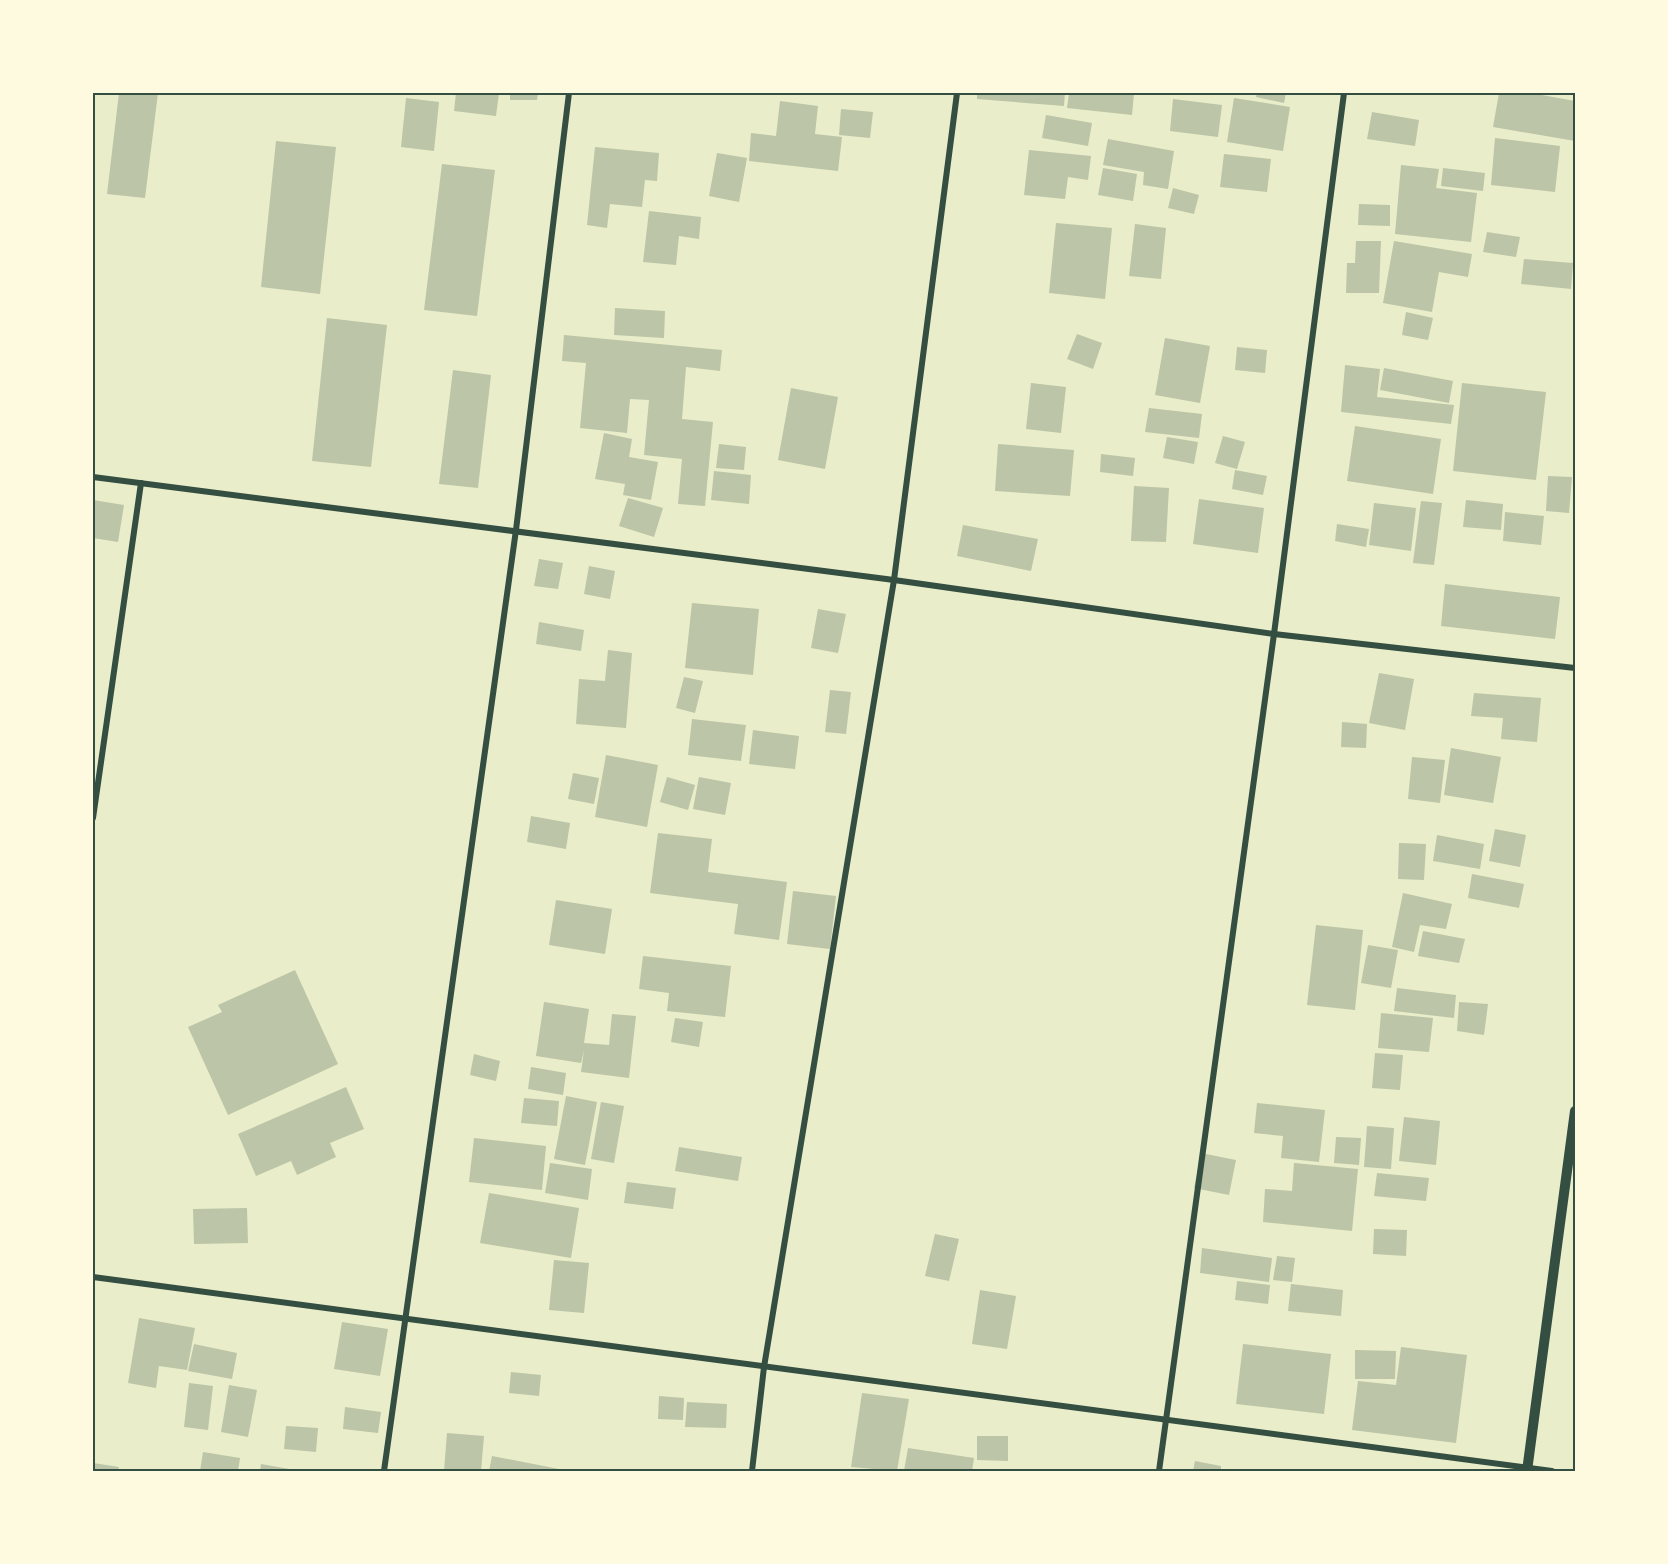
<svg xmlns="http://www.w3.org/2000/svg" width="1668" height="1564" font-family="'Open Sans',sans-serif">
  <rect width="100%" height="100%" fill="#e9edc9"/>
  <g fill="#bcc5a7">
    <polygon points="119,93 158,93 145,198 107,194"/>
    <polygon points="456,93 499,93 496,116 454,111"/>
    <polygon points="510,93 538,93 537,100 510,100"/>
    <polygon points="977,93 1065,93 1064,106 977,99"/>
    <polygon points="1069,93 1134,93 1132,115 1067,108"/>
    <polygon points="1257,93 1286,93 1284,103 1256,97"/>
    <polygon points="1499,93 1531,93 1575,101 1575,141 1493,127"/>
    <polygon points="406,98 439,102 434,151 401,147"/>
    <polygon points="1234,98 1290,107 1283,151 1227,142"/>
    <polygon points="1173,99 1222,105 1218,137 1170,131"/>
    <polygon points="780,101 818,106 815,134 842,137 838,171 749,161 751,133 776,136"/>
    <polygon points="841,109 873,112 870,138 839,135"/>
    <polygon points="1372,112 1419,120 1415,146 1367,139"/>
    <polygon points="1046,115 1092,123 1088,146 1042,138"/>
    <polygon points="1495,138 1560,146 1555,192 1491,185"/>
    <polygon points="1108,139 1174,151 1168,189 1143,185 1144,172 1103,165"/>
    <polygon points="276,141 336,147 320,294 261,287"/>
    <polygon points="595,147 659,153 657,181 645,180 642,207 610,204 607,228 587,225"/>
    <polygon points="1029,150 1091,156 1088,180 1068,177 1065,199 1024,195"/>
    <polygon points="717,153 747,158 739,202 709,196"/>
    <polygon points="1224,154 1271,159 1267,192 1220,187"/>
    <polygon points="442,164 495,170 477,316 424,310"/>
    <polygon points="1401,165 1439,169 1436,188 1477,193 1471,242 1395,234"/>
    <polygon points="1103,168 1137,174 1133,201 1098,195"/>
    <polygon points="1443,168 1485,173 1483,191 1441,186"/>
    <polygon points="1173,188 1199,195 1194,214 1168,208"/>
    <polygon points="1359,204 1390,205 1390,226 1358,225"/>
    <polygon points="649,211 701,217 699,239 679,236 676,265 643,262"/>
    <polygon points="1056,223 1112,228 1105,299 1049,293"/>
    <polygon points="1135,224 1166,228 1161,279 1129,276"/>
    <polygon points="1487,232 1520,237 1516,257 1483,252"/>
    <polygon points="1356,241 1381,241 1379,293 1346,293 1347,263 1355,263"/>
    <polygon points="1394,241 1472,254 1468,277 1439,272 1432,312 1383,303"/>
    <polygon points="1524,259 1573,263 1571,289 1521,284"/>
    <polygon points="615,308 665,311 664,338 614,335"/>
    <polygon points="1406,312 1433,318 1428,340 1402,335"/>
    <polygon points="327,318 387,325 371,467 312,461"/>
    <polygon points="1077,334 1102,343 1093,369 1067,359"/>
    <polygon points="564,335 722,350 720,371 686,367 682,419 713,422 705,506 678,504 682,459 644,455 649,400 630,399 627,433 580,428 586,363 562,361"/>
    <polygon points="1165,338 1210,346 1200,403 1155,395"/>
    <polygon points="1237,347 1267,350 1265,373 1235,370"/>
    <polygon points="1345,365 1380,369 1377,397 1454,405 1451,424 1341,412"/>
    <polygon points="1384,368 1453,381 1449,403 1380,390"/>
    <polygon points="453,370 491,375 478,488 439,484"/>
    <polygon points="1031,383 1066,387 1061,433 1026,429"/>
    <polygon points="1462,383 1546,392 1536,480 1453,471"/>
    <polygon points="791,388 838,397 825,469 778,460"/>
    <polygon points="1149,408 1202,414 1199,438 1145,432"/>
    <polygon points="1355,426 1441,439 1433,494 1347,481"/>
    <polygon points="604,433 632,439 629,457 658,462 651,500 623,495 625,484 595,479"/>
    <polygon points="1223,436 1245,442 1237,469 1215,463"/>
    <polygon points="1167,437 1198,442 1194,464 1163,458"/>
    <polygon points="719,444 746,447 744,470 716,468"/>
    <polygon points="998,444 1074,450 1070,496 995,491"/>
    <polygon points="1101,454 1135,458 1133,476 1100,472"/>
    <polygon points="1235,470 1267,476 1263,495 1232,489"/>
    <polygon points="714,471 751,475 749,504 711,500"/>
    <polygon points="1548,476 1572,477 1569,513 1546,511"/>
    <polygon points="1134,486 1169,488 1166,542 1131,541"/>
    <polygon points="628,498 663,508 654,537 619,526"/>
    <polygon points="1199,499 1264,508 1258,553 1193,544"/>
    <polygon points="93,500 124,505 118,542 93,538"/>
    <polygon points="1466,500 1503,504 1501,530 1463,527"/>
    <polygon points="1421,501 1442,503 1434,565 1413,563"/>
    <polygon points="1374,503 1416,508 1411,551 1369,545"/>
    <polygon points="1505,512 1544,516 1541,545 1503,541"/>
    <polygon points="1337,524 1369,529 1366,547 1335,541"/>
    <polygon points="963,525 1038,539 1031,571 957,556"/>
    <polygon points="539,559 563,563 558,589 534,586"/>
    <polygon points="589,566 615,571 610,599 584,594"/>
    <polygon points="1445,584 1560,597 1555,639 1441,626"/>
    <polygon points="692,603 759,609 753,675 685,668"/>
    <polygon points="818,609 846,614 838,653 811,648"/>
    <polygon points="539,622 584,630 581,651 536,644"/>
    <polygon points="608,650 632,653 626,728 576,724 579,679 605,681"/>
    <polygon points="1379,673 1414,679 1405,730 1369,723"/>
    <polygon points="684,677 703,681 695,713 676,708"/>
    <polygon points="830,690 851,692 846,734 825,732"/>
    <polygon points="1474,693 1541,698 1537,742 1501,739 1503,718 1471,716"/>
    <polygon points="692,719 746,725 741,761 688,755"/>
    <polygon points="1342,722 1367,724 1366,748 1341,747"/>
    <polygon points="753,730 799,736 795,769 749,764"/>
    <polygon points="1451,748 1501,757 1493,803 1444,795"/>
    <polygon points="606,755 658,765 647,827 595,817"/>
    <polygon points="1412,757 1445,760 1440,803 1408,799"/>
    <polygon points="573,773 599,778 594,804 568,799"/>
    <polygon points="667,777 695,785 688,810 660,802"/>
    <polygon points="699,777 731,783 725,815 693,809"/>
    <polygon points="531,816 570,823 566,849 527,842"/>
    <polygon points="1495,829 1526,835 1520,867 1489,861"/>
    <polygon points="658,833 712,839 708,872 787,882 779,940 734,934 738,904 650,893"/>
    <polygon points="1437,835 1484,844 1480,869 1433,861"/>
    <polygon points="1399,843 1426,844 1424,880 1398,879"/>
    <polygon points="1472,874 1524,884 1519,908 1468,898"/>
    <polygon points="793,891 836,896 830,949 787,944"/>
    <polygon points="1403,893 1452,904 1446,929 1420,925 1414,952 1392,947"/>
    <polygon points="556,900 612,909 605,954 549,945"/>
    <polygon points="1316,925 1363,930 1355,1010 1307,1005"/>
    <polygon points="1423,931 1465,939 1459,963 1418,956"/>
    <polygon points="1368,945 1398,950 1391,988 1361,983"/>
    <polygon points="643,956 731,966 725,1017 667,1011 669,993 639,989"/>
    <polygon points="295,970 338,1064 228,1115 188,1027 222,1012 218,1005"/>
    <polygon points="1397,988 1456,995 1454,1018 1394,1011"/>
    <polygon points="544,1002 589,1009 584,1043 609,1045 612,1014 636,1016 629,1078 581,1072 584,1050 581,1063 536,1056"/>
    <polygon points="1459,1002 1488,1004 1484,1035 1457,1031"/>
    <polygon points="1381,1013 1433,1018 1429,1052 1378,1048"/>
    <polygon points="675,1018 703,1022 699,1047 671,1042"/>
    <polygon points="1375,1053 1403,1055 1400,1090 1372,1088"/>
    <polygon points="474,1054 500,1061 496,1081 470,1075"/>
    <polygon points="531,1067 566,1073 563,1095 528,1089"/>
    <polygon points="346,1087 364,1129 330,1143 336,1157 297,1175 291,1161 256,1176 238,1134"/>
    <polygon points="566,1096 597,1102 585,1165 554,1159"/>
    <polygon points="524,1098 559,1101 557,1126 521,1123"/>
    <polygon points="601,1102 624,1106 614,1163 591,1159"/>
    <polygon points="1257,1103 1325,1110 1319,1162 1281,1158 1283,1136 1254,1133"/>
    <polygon points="1404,1117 1440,1121 1436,1165 1399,1161"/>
    <polygon points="1367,1126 1394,1128 1391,1169 1364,1167"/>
    <polygon points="1336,1137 1361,1138 1359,1165 1334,1163"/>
    <polygon points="474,1138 546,1146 542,1190 469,1182"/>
    <polygon points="679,1147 742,1157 738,1181 675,1171"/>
    <polygon points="1201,1153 1236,1160 1229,1195 1194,1188"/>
    <polygon points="550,1163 592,1169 588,1200 545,1193"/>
    <polygon points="1294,1163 1358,1169 1352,1231 1263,1222 1265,1189 1292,1191"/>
    <polygon points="1377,1173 1429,1178 1426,1201 1374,1196"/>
    <polygon points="627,1182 676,1188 673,1209 624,1203"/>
    <polygon points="489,1193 579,1208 571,1258 480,1243"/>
    <polygon points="247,1208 248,1243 194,1244 193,1209"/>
    <polygon points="1374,1229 1407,1230 1406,1256 1373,1254"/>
    <polygon points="935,1234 959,1239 949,1281 925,1276"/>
    <polygon points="1202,1248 1272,1258 1269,1282 1200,1273"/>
    <polygon points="1277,1256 1295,1258 1292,1282 1273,1280"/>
    <polygon points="554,1260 589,1263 584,1313 549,1310"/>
    <polygon points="1237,1281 1270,1285 1268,1304 1235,1300"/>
    <polygon points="1291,1284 1343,1290 1341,1316 1288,1311"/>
    <polygon points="980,1290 1016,1296 1007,1349 972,1344"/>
    <polygon points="139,1318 195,1328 187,1370 159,1366 156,1388 128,1383"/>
    <polygon points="342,1322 388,1329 380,1376 334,1369"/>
    <polygon points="194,1344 237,1353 232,1379 188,1371"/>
    <polygon points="1243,1344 1331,1354 1324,1414 1236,1404"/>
    <polygon points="1401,1347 1467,1355 1456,1443 1352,1430 1358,1381 1396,1385"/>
    <polygon points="1355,1350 1396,1351 1395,1379 1355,1379"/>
    <polygon points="511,1372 541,1375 539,1396 509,1393"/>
    <polygon points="189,1383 213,1386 208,1430 184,1427"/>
    <polygon points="229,1385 257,1390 248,1437 221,1432"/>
    <polygon points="862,1393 909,1399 897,1471 851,1467"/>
    <polygon points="659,1396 684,1398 683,1420 658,1419"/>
    <polygon points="687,1402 727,1404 726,1428 685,1427"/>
    <polygon points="345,1407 381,1412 378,1433 343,1429"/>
    <polygon points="286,1426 318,1428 316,1452 284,1449"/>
    <polygon points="447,1433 484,1436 481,1471 444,1471"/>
    <polygon points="977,1436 1008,1436 1008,1461 977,1460"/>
    <polygon points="908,1448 974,1458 972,1471 904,1471"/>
    <polygon points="203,1452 240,1458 238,1471 200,1471"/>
    <polygon points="492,1456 559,1469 559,1471 489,1471"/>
    <polygon points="1195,1461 1221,1466 1221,1471 1193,1471"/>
    <polygon points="93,1463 119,1467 118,1471 93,1471"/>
    <polygon points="261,1464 295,1470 295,1471 260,1471"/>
  </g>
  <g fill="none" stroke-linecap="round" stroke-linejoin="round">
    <g stroke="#344e41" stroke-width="6">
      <polyline points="93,477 894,580 1274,634 1575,668"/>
      <polyline points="93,818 141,483"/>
      <polyline points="93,1277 1552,1471"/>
      <polyline points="384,1471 516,530 569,93"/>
      <polyline points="752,1471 764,1367 894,580 957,93"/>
      <polyline points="1159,1471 1274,634 1344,93"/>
    </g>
    <polyline stroke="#344e41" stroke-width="10" points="1527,1471 1575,1111"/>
  </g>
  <rect width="1668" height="1564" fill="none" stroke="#fefae0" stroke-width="189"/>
  <rect x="94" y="94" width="1480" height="1376" fill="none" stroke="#344e41" stroke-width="2"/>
</svg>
